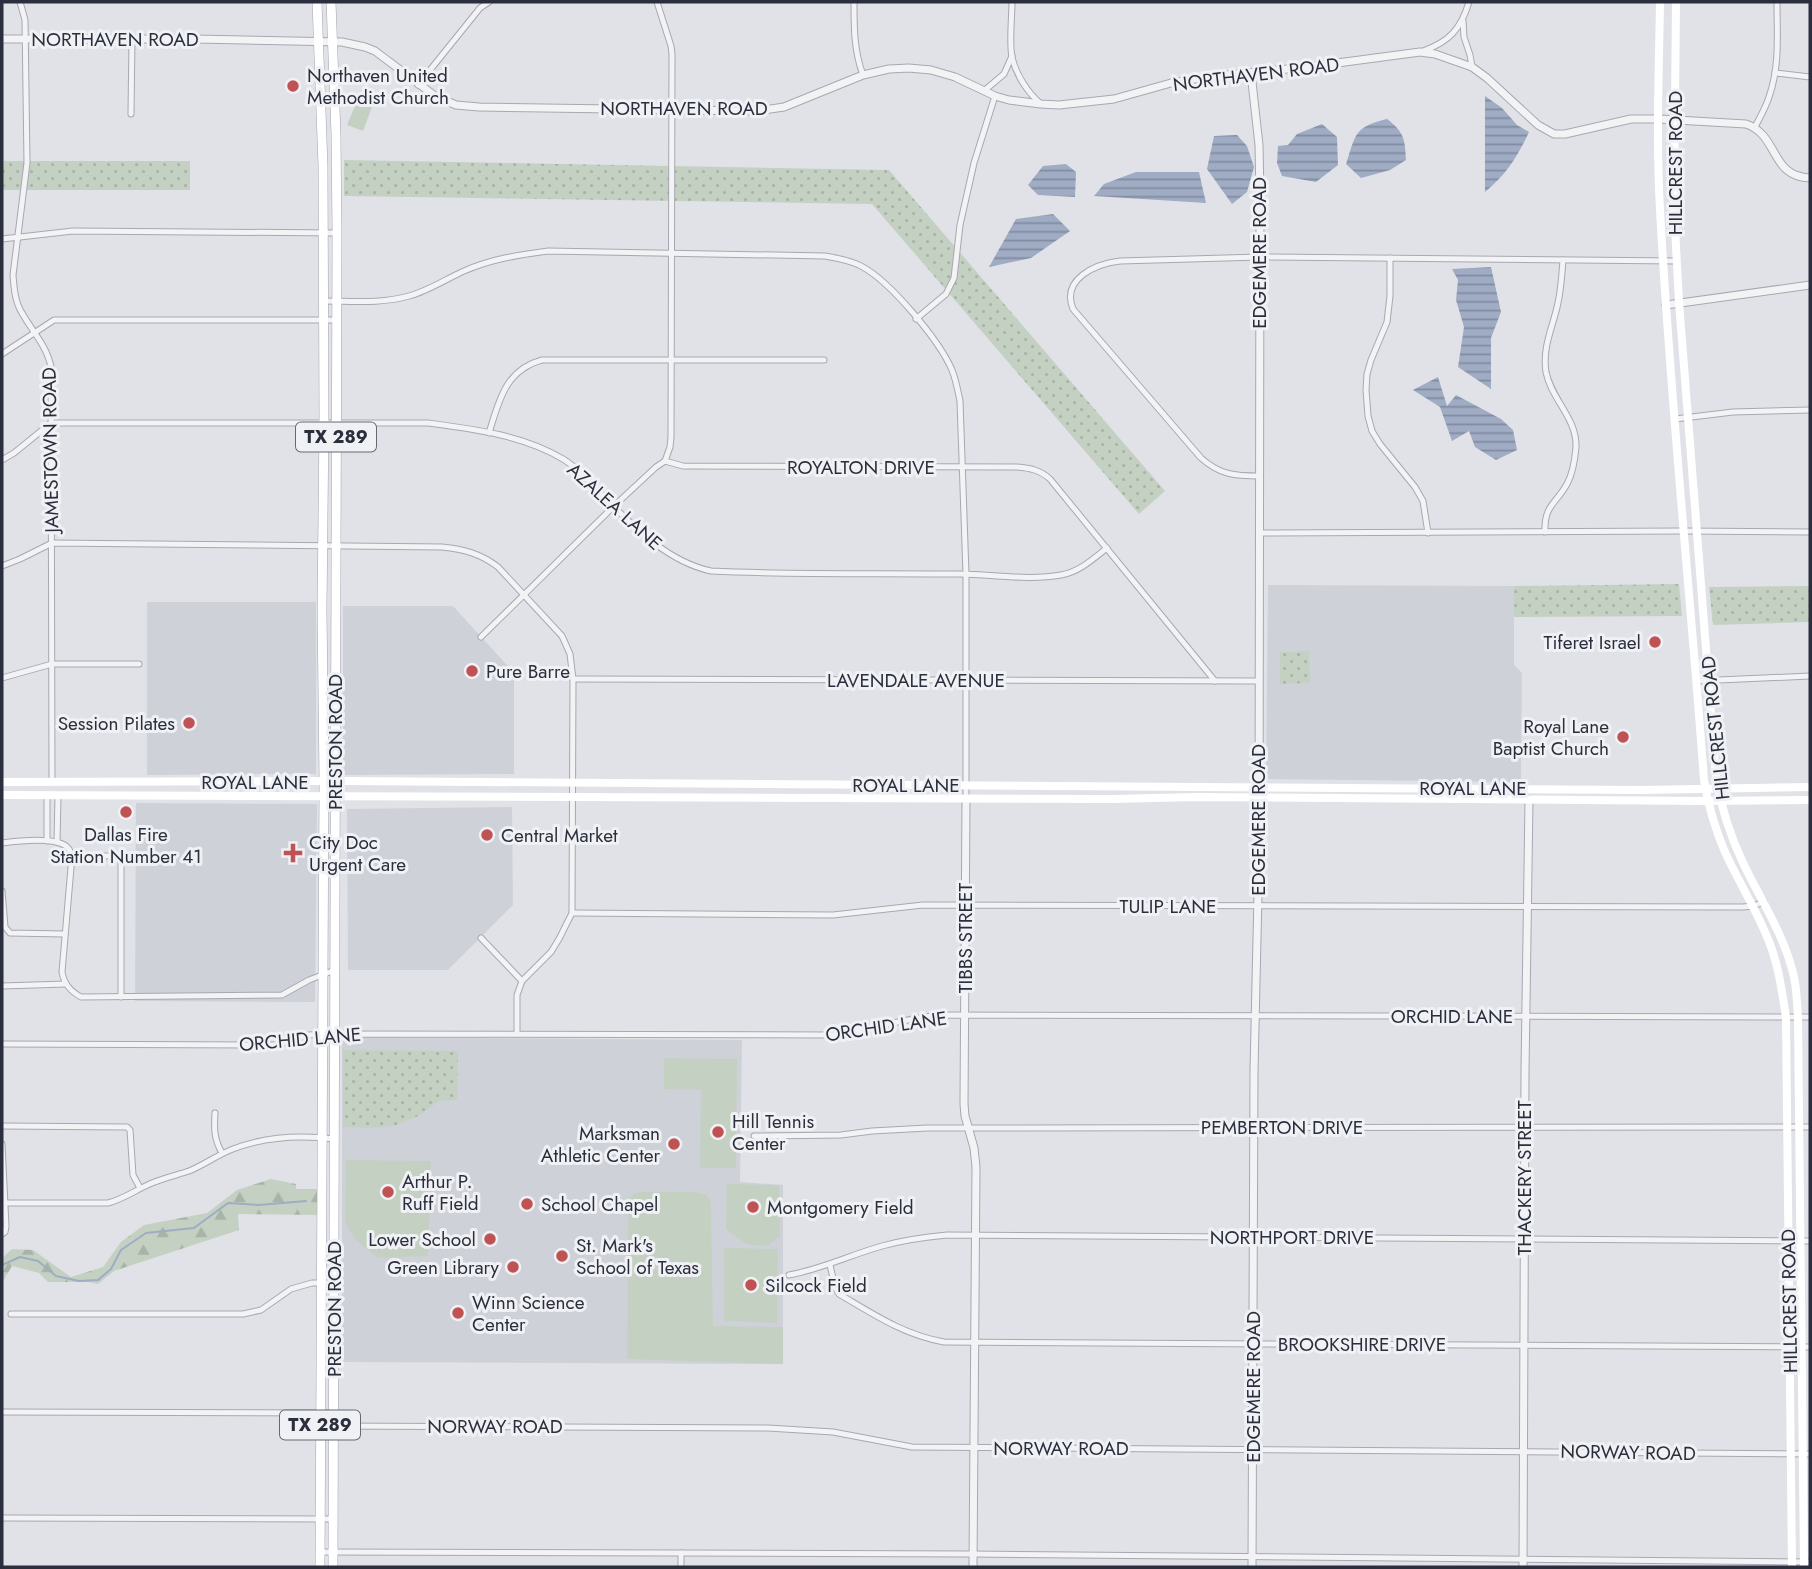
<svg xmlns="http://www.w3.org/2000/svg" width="1812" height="1569" font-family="Jost,sans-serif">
  <defs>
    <pattern id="green-dots" width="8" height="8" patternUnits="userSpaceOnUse" patternTransform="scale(1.75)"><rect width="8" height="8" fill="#c4d1c2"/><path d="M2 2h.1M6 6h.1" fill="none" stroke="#a9b4a8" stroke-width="1.8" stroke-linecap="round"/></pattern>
    <pattern id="forest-firs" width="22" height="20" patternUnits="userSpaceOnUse" patternTransform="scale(1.75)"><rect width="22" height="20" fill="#c4d1c2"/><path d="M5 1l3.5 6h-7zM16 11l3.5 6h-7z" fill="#a9b4a8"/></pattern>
    <pattern id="water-rules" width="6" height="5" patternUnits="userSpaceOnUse" patternTransform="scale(1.75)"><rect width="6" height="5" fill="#9facc4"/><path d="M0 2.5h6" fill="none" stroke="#828ca0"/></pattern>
  </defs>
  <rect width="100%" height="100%" fill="#e0e2e8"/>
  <g fill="#cfd1d9">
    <polygon points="1268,585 1514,586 1514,665 1522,673 1521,782 1266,779"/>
    <polygon points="147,602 316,602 316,774 147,775"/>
    <polygon points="343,606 453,606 514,673 514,774 343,775"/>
    <polygon points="136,803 317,804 315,1002 135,1001"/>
    <polygon points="512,807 513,905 448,970 348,970 347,809"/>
    <polygon points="342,1037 742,1040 740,1182 783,1185 783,1364 342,1362"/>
  </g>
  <g fill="url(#green-dots)">
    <polygon points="344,160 889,170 1165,491 1139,514 872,204 344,196"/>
    <rect x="2" y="161" width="188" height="29"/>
    <polygon points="1679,584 1682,616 1514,617 1514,586"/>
    <polygon points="1810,586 1810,622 1713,625 1709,587"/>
    <polygon points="1309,651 1310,683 1280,684 1280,652"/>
    <polygon points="343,1050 458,1051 457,1100 439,1101 418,1116 396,1125 376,1128 343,1127"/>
  </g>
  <polygon fill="url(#forest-firs)" points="271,1179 296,1184 296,1189 317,1189 318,1215 238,1214 239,1230 114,1271 98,1284 88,1282 48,1282 39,1273 12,1266 2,1283 2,1258 12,1249 33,1250 71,1277 103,1267 121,1242 144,1225 207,1213 237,1190"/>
  <g fill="#c4d1c2">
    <polygon points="360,94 375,99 363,131 347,125"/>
    <polygon points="664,1058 737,1059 736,1168 700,1168 701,1090 664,1089"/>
    <polygon points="346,1160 431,1161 428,1256 378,1258 356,1240 345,1223"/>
    <polygon points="727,1184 779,1185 780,1237 767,1246 746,1244 726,1229"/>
    <polygon points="639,1192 696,1192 706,1195 711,1202 713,1326 783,1327 783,1364 627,1359 628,1200 634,1194"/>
    <polygon points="724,1248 778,1249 777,1323 724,1321"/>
  </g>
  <g fill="url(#water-rules)">
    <path d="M 1485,96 L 1502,108 L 1517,125 L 1529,132 C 1518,156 1506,175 1485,192 Z"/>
    <path d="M 1387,119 C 1404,132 1405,139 1406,160 L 1390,170 L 1361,178 L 1346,164 C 1356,134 1354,127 1387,119 Z"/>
    <polygon points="1322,124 1337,137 1338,165 1316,182 1282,176 1277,163 1278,146 1288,145 1297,134"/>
    <polygon points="1237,135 1247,146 1254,167 1247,192 1232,204 1207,169 1214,136"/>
    <polygon points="1066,164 1076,172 1075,197 1038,195 1028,185 1043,166"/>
    <polygon points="1136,172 1199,172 1206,203 1094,196 1104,184"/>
    <polygon points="1053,214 1070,231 1031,258 989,267 1016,219"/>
    <polygon points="1491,267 1501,312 1491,338 1491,389 1458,367 1464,327 1456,300 1458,280 1452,269"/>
    <polygon points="1438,377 1447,406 1456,395 1501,419 1513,430 1517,450 1496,460 1475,447 1469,431 1452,441 1440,407 1413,390"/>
  </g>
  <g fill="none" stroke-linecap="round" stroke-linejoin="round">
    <polyline stroke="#9facc4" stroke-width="2" points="2,1265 20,1257 38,1261 56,1276 79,1281 98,1280 111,1269 121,1250 146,1233 194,1228 228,1203 259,1205 306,1201"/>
    <g stroke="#a6a9b1" stroke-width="7">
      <g id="minor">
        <path d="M 20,2 L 25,20 L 27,163 L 13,275 C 14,288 15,302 22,313 C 32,331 47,346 51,367 L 52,782"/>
        <polyline points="657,2 671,46 672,54 671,437 670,447 665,461"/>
        <path d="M 854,2 C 854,28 854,51 863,75"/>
        <path d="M 1012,2 C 1012,17 1009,43 1012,57 C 1016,75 1028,93 1041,104"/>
        <polyline points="1463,21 1464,37 1470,55 1472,67"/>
        <path d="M 1423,51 C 1449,42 1461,29 1469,2"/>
        <polyline points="1775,73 1810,77"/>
        <polyline points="418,85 480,8 489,2"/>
        <polyline points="985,90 1004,74 1012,56"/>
        <polyline points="131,114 132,39"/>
        <path d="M 1755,127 C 1760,117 1766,107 1769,97 C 1780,66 1777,34 1777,2"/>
        <polyline points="2,239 73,231 337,233"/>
        <polyline points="1390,258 1390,296 1387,322 1371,360 1367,374 1366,390 1368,416 1372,431 1380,444 1415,487 1423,501 1428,533"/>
        <path d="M 323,301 C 352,301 381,304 409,296 C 428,291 446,279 464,271 C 491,259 518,255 548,251 L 825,256 C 837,258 850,260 861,266 C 890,281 939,340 952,370 C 956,380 958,391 960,401 L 966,574 L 966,799"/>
        <polyline points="916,319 946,294 954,278 960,225 974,163 995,96"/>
        <polyline points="2,354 54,320 336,320"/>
        <polyline points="1675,419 1733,412 1810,410"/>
        <path d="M 489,433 C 499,401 505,370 542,360 L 824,360"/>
        <path d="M 2,460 L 14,453 L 51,423 L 428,423 C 473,429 523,435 563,459 C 579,469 593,485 606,499 C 636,529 669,562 711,571 C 793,575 876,573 959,574 C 992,574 1028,581 1061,575 C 1079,572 1093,559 1107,548"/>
        <path d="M 665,461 L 683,466 L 1017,467 C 1030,468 1040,470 1050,479 L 1215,681"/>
        <path d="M 1260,476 C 1235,476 1220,475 1201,458 L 1073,309 C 1061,279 1095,264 1120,261 L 1260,257 L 1677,261"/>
        <path d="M 1545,532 C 1544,505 1556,504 1567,484 C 1573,473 1575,459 1576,447 C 1577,418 1551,399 1546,372 C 1542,347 1553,327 1558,303 C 1561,289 1562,274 1563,260"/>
        <polyline points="1260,533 1684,531 1810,532"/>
        <path d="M 2,566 L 20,559 L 52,543 L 442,547 C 464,549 481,554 498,567 L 562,636 L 570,654 L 573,679 L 572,913 L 559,939 L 551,952 L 522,981 L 517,995 L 517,1034"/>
        <polyline points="481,637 614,506 656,467 665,461"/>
        <polyline points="2,678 52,664 139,664"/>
        <polyline points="573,679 1259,681"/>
        <polyline points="1696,681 1810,676"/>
        <polyline points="47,795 47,841"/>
        <polyline points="57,842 58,795"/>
        <path d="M 2,843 C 17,841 53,837 66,846 C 70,849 70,851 72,856 L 62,972 C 64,984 70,991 81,997 L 282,995 L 309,980 L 335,970"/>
        <polyline points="72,856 115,856 121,859 121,997"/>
        <polyline points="2,891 5,927 10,933 65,934"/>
        <polyline points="572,913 833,915 923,905 1743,907 1753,906 1764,902"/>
        <polyline points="481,938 522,981"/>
        <polyline points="2,986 66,984"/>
        <path d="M 2,1044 L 277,1045 L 308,1035 L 335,1034 L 830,1035 C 868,1031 903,1018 941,1015 L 1810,1017"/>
        <path d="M 215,1113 C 214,1129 214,1139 222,1153"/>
        <polyline points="2,1126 127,1127 130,1130 133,1175 140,1188"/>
        <polyline points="754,1136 841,1135 872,1131 927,1128 1810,1127"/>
        <polyline points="2,1144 6,1226 5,1232 2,1234"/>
        <path d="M 5,1203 L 108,1203 C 124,1199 137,1189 152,1183 C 164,1178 177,1175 189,1171 C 204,1165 217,1155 233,1149 C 264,1137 301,1135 335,1139"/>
        <path d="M 830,1265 L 835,1287 L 839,1294 C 873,1314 904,1335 944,1342 L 1810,1347"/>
        <path d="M 789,1275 C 822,1269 850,1255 882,1246 C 904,1240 925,1237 947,1235 L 1810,1241"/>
        <polyline points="11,1314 243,1314 261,1310 291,1289 312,1283 334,1283"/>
        <polyline points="2,1412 334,1413"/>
        <polyline points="320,1426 768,1428 833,1432 912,1447 1810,1454"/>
        <polyline points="2,1518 334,1519"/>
        <polyline points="320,1552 972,1554 1810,1562"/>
        <polyline points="681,1567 681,1553"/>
      </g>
    </g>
    <g stroke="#a6a9b1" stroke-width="9">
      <g id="tertiary">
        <path d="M 2,39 L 195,39 L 342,42 L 365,47 L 375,51 L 435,96 L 456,105 L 479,107 L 757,111 L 784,107 L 863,75 L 889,69 L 909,68 L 931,70 L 955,77 L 995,96 L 1009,100 L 1041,104 L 1059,105 L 1114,99 L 1171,83 L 1206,77 L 1307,67 L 1420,52 L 1435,54 L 1472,67 L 1487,78 L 1538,125 L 1554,134 L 1565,134 L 1631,119 L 1659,119 L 1746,124 C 1779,135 1770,177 1810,178"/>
        <polyline points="1251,73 1259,145 1260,196 1259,850 1254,1071 1252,1567"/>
        <polyline points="1666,305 1810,285"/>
        <polyline points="966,799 964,1104 965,1116 974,1148 976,1167 973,1567"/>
        <polyline points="1523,1567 1525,1072 1529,800"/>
      </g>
    </g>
    <g stroke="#a1a5b2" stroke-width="10">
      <g id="primary">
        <polyline points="317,2 323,166 324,424 322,609 324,781 320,1567"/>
        <polyline points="331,2 336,135 337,233 333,1567"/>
      </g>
    </g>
    <use href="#minor" stroke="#f3f3f6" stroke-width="5"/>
    <use href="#tertiary" stroke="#f3f3f6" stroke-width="7"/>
    <g stroke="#fff" stroke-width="8">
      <path d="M 1660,2 C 1659,70 1656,140 1660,209 C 1670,399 1690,589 1704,780 C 1708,804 1715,829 1725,852 C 1739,883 1758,912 1770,944 C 1779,968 1782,992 1786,1017 L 1792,1567"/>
      <path d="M 1676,2 L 1674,209 L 1679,302 L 1716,777 C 1721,807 1731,838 1744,865 C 1761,900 1782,932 1792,969 C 1797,985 1797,1002 1798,1018 L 1804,1567"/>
      <polyline points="2,782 346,781 1642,790 1810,787"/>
      <polyline points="2,795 1113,799 1196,797 1702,801 1810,800"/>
    </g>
    <use href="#primary" stroke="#fff" stroke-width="9"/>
  </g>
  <g fill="#bf5354" stroke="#f0f1f5" stroke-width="2.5">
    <circle cx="293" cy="86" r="7"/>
    <circle cx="1655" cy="642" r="7"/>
    <circle cx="472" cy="671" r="7"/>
    <circle cx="189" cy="723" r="7"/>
    <circle cx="1623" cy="737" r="7"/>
    <circle cx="126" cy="812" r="7"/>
    <circle cx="487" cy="835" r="7"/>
    <path d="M289.5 842.5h7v7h7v7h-7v7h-7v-7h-7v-7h7z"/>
    <circle cx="718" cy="1132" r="7"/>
    <circle cx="674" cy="1144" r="7"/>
    <circle cx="388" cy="1192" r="7"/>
    <circle cx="527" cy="1204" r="7"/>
    <circle cx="753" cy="1207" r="7"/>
    <circle cx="490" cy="1239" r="7"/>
    <circle cx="562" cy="1256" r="7"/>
    <circle cx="513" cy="1267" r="7"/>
    <circle cx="751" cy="1285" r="7"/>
    <circle cx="458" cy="1313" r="7"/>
  </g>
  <g text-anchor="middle" stroke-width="6" stroke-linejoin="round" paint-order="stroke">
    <g fill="#f0f1f5" stroke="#666974" stroke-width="2">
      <rect x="296" y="422.5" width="80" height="29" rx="5"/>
      <rect x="280" y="1410.5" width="80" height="29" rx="5"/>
    </g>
    <g font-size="18" font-weight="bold" fill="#2b2f3d">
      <text x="336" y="443">TX 289</text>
      <text x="320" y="1431">TX 289</text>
    </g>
    <g font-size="19" fill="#2b2f3d" stroke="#f0f1f5">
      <text x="115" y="46">NORTHAVEN ROAD</text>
      <text transform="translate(1256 74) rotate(-7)" y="7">NORTHAVEN ROAD</text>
      <text x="684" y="115">NORTHAVEN ROAD</text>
      <text transform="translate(1675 163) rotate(-90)" y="7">HILLCREST ROAD</text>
      <text transform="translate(1259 253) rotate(-90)" y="7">EDGEMERE ROAD</text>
      <text transform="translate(50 450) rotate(-91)" y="7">JAMESTOWN ROAD</text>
      <text x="861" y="474">ROYALTON DRIVE</text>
      <text transform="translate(615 506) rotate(42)" y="7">AZALEA LANE</text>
      <text x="916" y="687">LAVENDALE AVENUE</text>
      <text transform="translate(1715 728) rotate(-96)" y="7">HILLCREST ROAD</text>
      <text transform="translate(335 742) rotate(-90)" y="7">PRESTON ROAD</text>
      <text x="255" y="789">ROYAL LANE</text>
      <text x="906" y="792">ROYAL LANE</text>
      <text x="1473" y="795">ROYAL LANE</text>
      <text transform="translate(1258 820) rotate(-90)" y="7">EDGEMERE ROAD</text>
      <text x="1168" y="913">TULIP LANE</text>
      <text transform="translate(965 938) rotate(-90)" y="7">TIBBS STREET</text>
      <text x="1452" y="1023">ORCHID LANE</text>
      <text transform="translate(886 1026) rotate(-8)" y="7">ORCHID LANE</text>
      <text transform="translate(300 1039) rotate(-5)" y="7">ORCHID LANE</text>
      <text x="1282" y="1134">PEMBERTON DRIVE</text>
      <text transform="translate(1524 1178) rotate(-90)" y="7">THACKERY STREET</text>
      <text x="1292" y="1244">NORTHPORT DRIVE</text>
      <text transform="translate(1789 1301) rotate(-91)" y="7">HILLCREST ROAD</text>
      <text transform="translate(334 1309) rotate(-90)" y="7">PRESTON ROAD</text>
      <text x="1362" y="1351">BROOKSHIRE DRIVE</text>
      <text transform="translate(1253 1387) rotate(-90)" y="7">EDGEMERE ROAD</text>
      <text x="495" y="1433">NORWAY ROAD</text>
      <text x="1061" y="1455">NORWAY ROAD</text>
      <text transform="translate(1628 1452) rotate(1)" y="7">NORWAY ROAD</text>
    </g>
    <g font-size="19" fill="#2b2f3d" stroke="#f0f1f5" text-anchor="start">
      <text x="307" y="82">Northaven United<tspan x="307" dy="22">Methodist Church</tspan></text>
      <text x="1641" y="649" text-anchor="end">Tiferet Israel</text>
      <text x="486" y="678">Pure Barre</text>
      <text x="175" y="730" text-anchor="end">Session Pilates</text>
      <text x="1609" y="733" text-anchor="end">Royal Lane<tspan x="1609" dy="22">Baptist Church</tspan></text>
      <text x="126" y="841" text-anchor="middle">Dallas Fire<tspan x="126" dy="22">Station Number 41</tspan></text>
      <text x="501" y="842">Central Market</text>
      <text x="309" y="849">City Doc<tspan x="309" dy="22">Urgent Care</tspan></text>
      <text x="732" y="1128">Hill Tennis<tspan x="732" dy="22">Center</tspan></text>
      <text x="660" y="1140" text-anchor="end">Marksman<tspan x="660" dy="22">Athletic Center</tspan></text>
      <text x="402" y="1188">Arthur P.<tspan x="402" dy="22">Ruff Field</tspan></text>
      <text x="541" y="1211">School Chapel</text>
      <text x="767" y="1214">Montgomery Field</text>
      <text x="476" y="1246" text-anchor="end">Lower School</text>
      <text x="576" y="1252">St. Mark's<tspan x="576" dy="22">School of Texas</tspan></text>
      <text x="499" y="1274" text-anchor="end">Green Library</text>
      <text x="765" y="1292">Silcock Field</text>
      <text x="472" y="1309">Winn Science<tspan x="472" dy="22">Center</tspan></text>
    </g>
  </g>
  <rect width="1812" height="1569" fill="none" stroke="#2b2f3d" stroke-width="7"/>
</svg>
